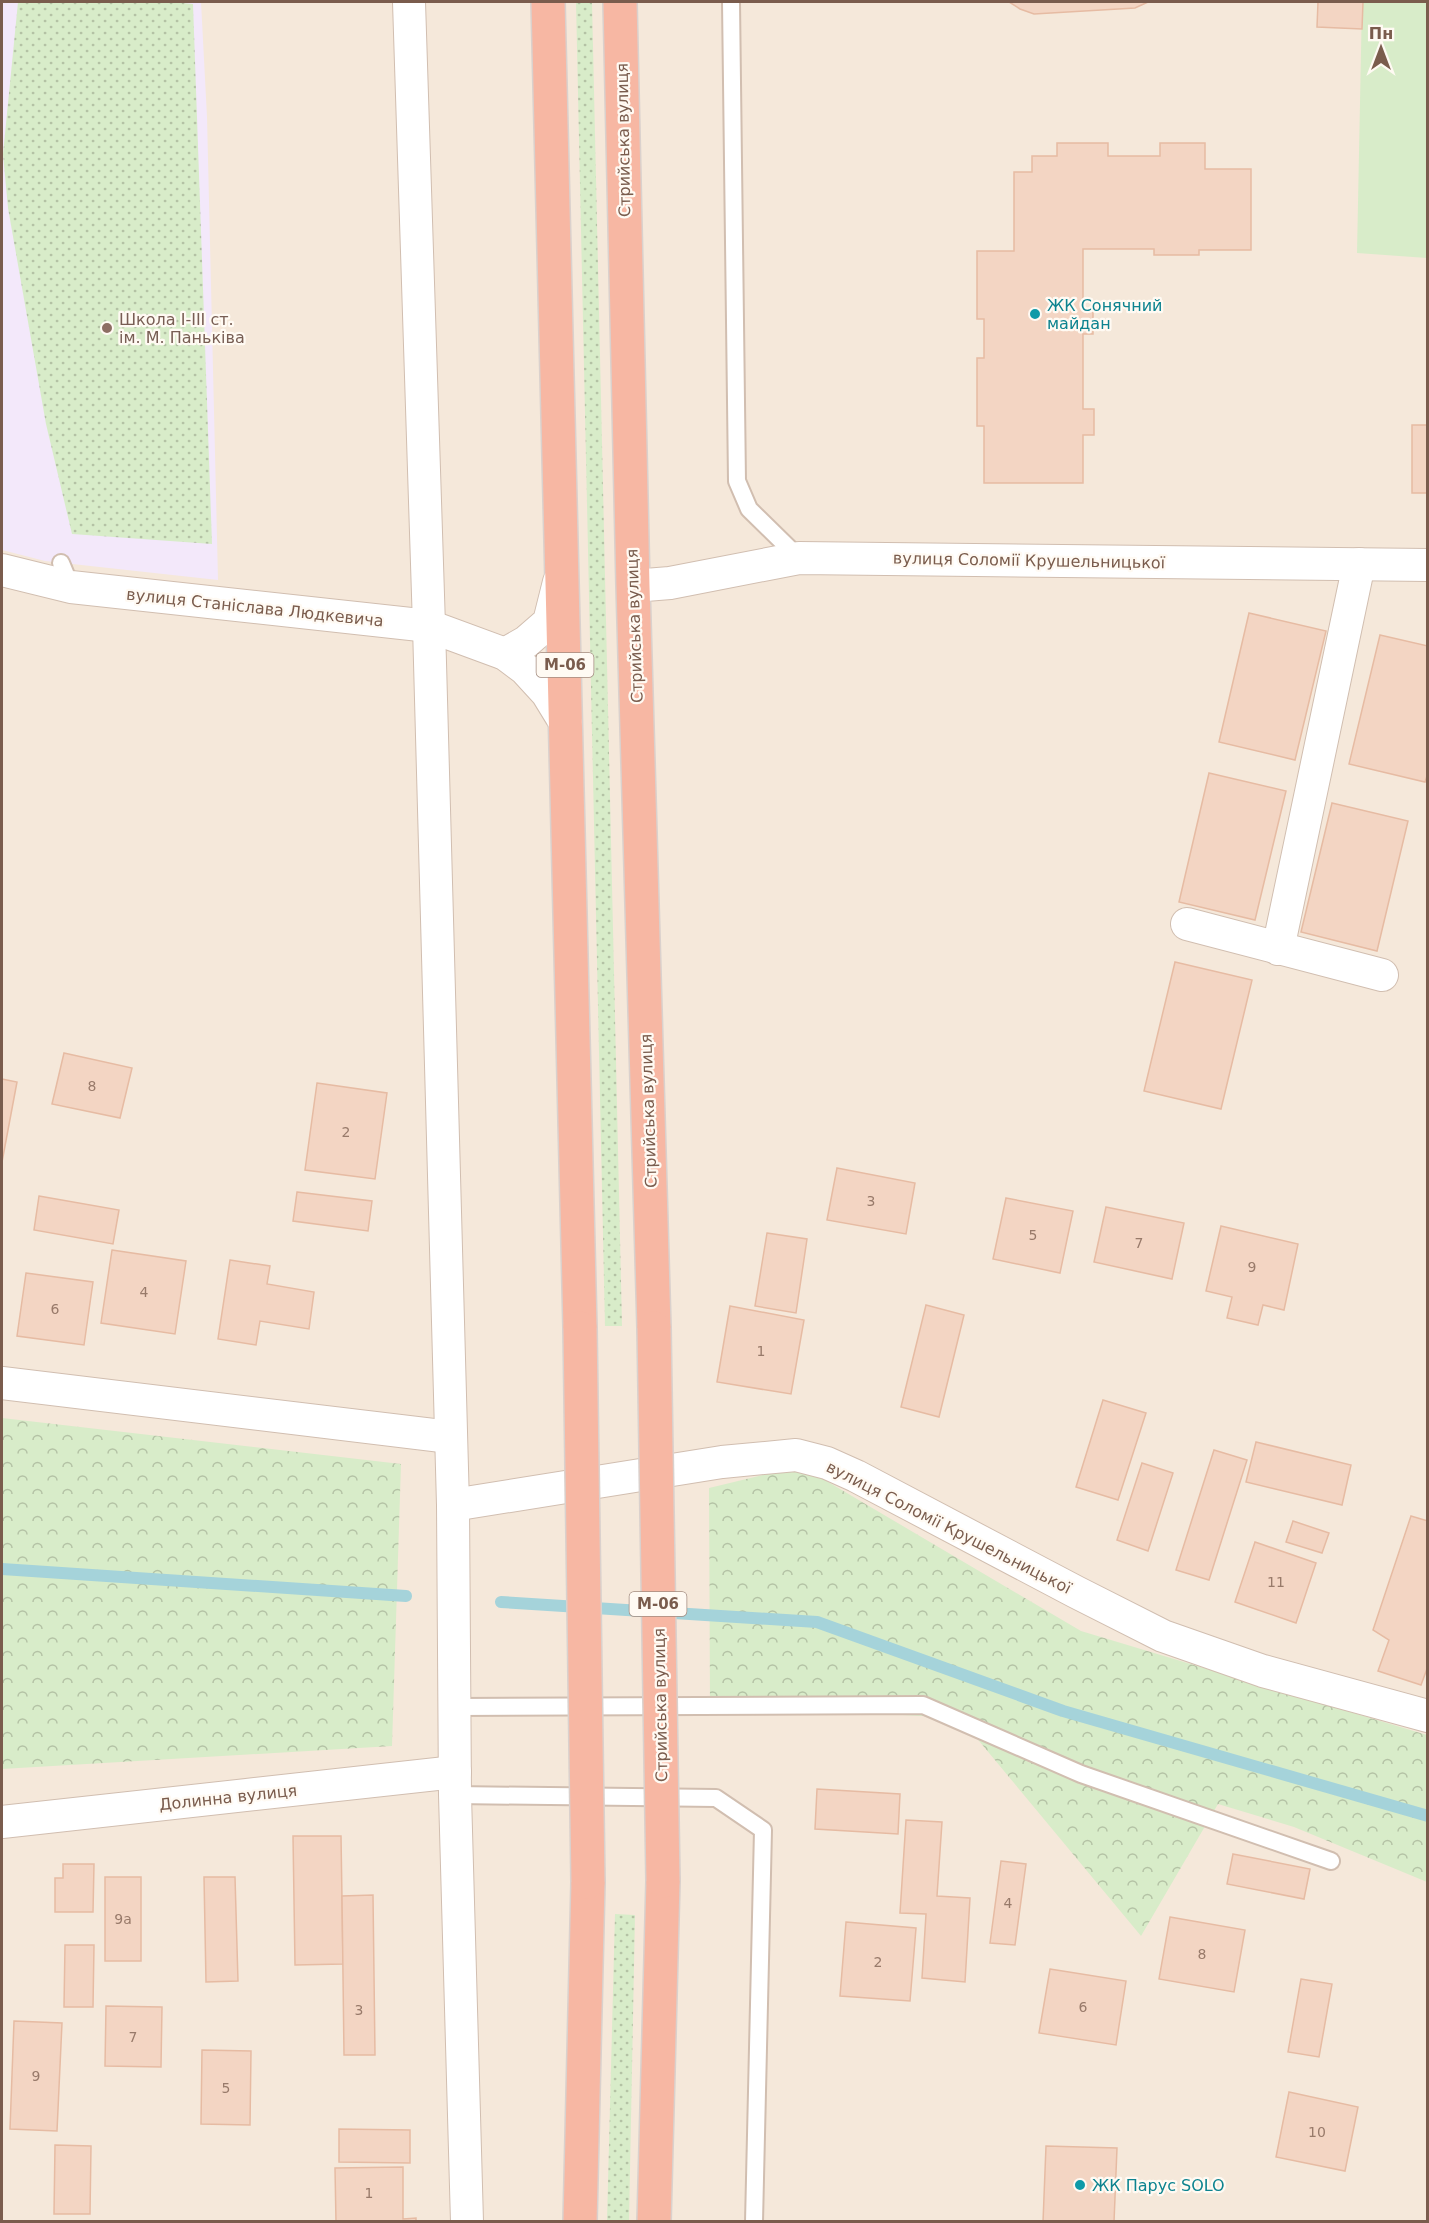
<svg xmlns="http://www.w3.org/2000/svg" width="1429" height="2223" font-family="'DejaVu Sans',sans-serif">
  <defs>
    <pattern id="grass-dots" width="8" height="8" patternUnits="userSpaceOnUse" patternTransform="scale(1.5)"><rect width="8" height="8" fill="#d8ecc9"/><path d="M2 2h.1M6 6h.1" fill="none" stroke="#b4c2a5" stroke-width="1.8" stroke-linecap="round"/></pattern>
    <pattern id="forest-crowns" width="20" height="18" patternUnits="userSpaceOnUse" patternTransform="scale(1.5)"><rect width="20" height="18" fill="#d8ecc9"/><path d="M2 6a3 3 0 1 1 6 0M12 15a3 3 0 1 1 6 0" fill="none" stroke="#b4c2a5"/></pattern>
  </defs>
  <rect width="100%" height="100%" fill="#fdf6ec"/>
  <polygon fill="#f5e8da" points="2,2 1427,2 1427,2221 2,2222"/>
  <polygon fill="#f3e8fa" points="2,2 201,2 207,117 218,580 45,561 2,550"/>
  <g fill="url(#grass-dots)">
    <polygon points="18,2 173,2 193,4 212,544 72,534 46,424 8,208 3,154"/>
    <polygon points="576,2 592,2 622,1326 605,1326"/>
    <polygon points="615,1914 635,1915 629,2222 607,2221"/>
  </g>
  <g fill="url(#forest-crowns)">
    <polygon points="2,1418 401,1464 392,1746 2,1769"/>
    <polygon points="801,1466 1081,1631 1427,1735 1427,1882 1294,1827 1218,1804 1141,1936 960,1718 710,1705 709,1488"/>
  </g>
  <polygon fill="#d8ecc9" points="1362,2 1427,2 1427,258 1357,253"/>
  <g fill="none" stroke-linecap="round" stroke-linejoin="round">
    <g stroke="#a5d3da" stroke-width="12">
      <polyline points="2,1569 406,1596"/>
      <polyline points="501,1602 817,1622 1063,1711 1428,1816"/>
    </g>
  </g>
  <g fill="#f3d5c3" stroke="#e6bba3" stroke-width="1.5">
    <polygon points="1009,2 1148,2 1135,8 1034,14 1020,9"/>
    <polygon points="1318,2 1363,2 1362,29 1317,27"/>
    <polygon points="1057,143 1108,143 1108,156 1160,156 1160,143 1205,143 1205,169 1251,169 1251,250 1199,250 1199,255 1154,255 1154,249 1083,249 1083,309 1093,309 1093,334 1083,334 1083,409 1094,409 1094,435 1083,435 1083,483 984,483 984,426 977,426 977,358 984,358 984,319 977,319 977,251 1014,251 1014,172 1032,172 1032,156 1057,156"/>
    <rect x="1412" y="425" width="16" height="68"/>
    <polygon points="1249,613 1326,631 1295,760 1219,742"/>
    <polygon points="1380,635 1428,646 1428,773 1425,782 1349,764"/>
    <polygon points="1209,773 1286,791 1255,920 1179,902"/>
    <polygon points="1332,803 1408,821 1377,951 1301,932"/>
    <polygon points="1175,962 1252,980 1221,1109 1144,1091"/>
    <polygon points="64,1053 132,1068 120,1118 52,1104"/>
    <polygon points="2,1079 17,1082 2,1162"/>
    <polygon points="317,1083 387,1093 375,1179 305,1170"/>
    <polygon points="837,1168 915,1183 906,1234 827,1220"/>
    <polygon points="297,1192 372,1201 368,1231 293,1221"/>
    <polygon points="39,1196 119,1210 113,1244 34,1230"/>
    <polygon points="1006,1198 1073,1211 1060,1273 993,1259"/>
    <polygon points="1106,1207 1184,1223 1172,1279 1094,1262"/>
    <polygon points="1221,1226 1298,1244 1284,1310 1263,1305 1258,1325 1227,1318 1232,1297 1206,1291"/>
    <polygon points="767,1233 807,1239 796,1313 755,1306"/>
    <polygon points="112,1250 186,1261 175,1334 101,1323"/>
    <polygon points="230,1260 270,1266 267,1284 314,1292 309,1329 260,1321 256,1345 218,1339"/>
    <polygon points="26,1273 93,1282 84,1345 17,1336"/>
    <polygon points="926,1305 964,1315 939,1417 901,1407"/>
    <polygon points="730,1306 804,1320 791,1394 717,1382"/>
    <polygon points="1103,1400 1146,1413 1118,1500 1076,1487"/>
    <polygon points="1256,1442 1351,1465 1342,1505 1246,1482"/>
    <polygon points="1214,1450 1247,1460 1209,1580 1176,1570"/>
    <polygon points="1142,1463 1173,1473 1148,1551 1117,1540"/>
    <polygon points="1411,1516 1428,1521 1428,1666 1421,1685 1378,1671 1389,1640 1373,1630"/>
    <polygon points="1293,1521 1329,1533 1322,1553 1286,1542"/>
    <polygon points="1255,1542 1316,1563 1296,1623 1235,1602"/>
    <polygon points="817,1789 900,1794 898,1834 815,1829"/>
    <polygon points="906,1820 942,1822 937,1896 970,1898 965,1982 922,1978 926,1914 900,1913"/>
    <polygon points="293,1836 341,1836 343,1964 295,1965"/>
    <polygon points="1233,1854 1310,1869 1304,1899 1227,1884"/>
    <polygon points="1001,1861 1026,1864 1015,1945 990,1943"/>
    <polygon points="63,1864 94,1864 93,1912 55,1912 55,1878 63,1878"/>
    <rect x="105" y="1877" width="36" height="84"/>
    <polygon points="204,1877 235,1877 238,1981 206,1982"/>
    <polygon points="373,1895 375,2055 344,2055 342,1896"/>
    <polygon points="1170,1917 1245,1930 1234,1992 1159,1979"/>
    <polygon points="846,1922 916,1928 910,2001 840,1996"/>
    <polygon points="65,1945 94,1945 93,2007 64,2007"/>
    <polygon points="1050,1969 1126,1981 1116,2045 1039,2033"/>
    <polygon points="1301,1979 1332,1984 1319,2057 1288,2052"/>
    <polygon points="106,2006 162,2007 161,2067 105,2066"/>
    <polygon points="14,2021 62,2023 57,2131 10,2129"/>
    <polygon points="202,2050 251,2051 250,2125 201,2124"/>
    <polygon points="1289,2092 1358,2107 1345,2171 1276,2157"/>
    <polygon points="339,2129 410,2130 410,2163 339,2162"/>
    <polygon points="55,2145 91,2146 90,2214 54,2214"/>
    <polygon points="1046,2146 1117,2148 1114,2222 1043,2222"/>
    <polygon points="403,2167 403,2219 416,2218 416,2222 336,2222 335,2168"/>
  </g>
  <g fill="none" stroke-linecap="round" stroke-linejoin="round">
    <g stroke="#d1beb0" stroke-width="20">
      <g id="lane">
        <polyline points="731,2 737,481 749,509 799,558"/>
        <polyline points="61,563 71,587"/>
        <polyline points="455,1707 923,1705 1081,1774 1331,1861"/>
        <polyline points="455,1795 716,1798 763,1830 754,2222"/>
      </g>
    </g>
    <g stroke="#d1beb0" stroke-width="34">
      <g id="street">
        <polyline points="409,2 429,626 453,1505 455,1795 467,2222"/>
        <polyline points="2,570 71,587 429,626 505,654 525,669 547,693 566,724"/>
        <polyline points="633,586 670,583 799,558 1428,565"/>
        <polyline points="505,654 526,642 549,622 559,582"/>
        <polyline points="1187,924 1382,975"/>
        <polyline points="1278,949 1359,564"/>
        <polyline points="2,1383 450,1437"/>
        <polyline points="453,1505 722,1462 796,1455 827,1463 856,1476 1076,1592 1163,1636 1263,1671 1428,1716"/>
        <polyline points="2,1822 455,1772"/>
      </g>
    </g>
    <g stroke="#dad1cd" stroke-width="36">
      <g id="highway">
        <polyline points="548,2 580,1328"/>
        <polyline points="620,2 633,586 654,1328"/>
        <polyline points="580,2222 588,1882"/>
        <polyline points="654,2222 663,1881"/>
      </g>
    </g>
    <use href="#lane" stroke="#fff" stroke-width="16"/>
    <use href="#street" stroke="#fff" stroke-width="32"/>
    <use href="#highway" stroke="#f7b7a3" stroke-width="33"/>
    <g stroke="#dad1cd" stroke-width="36" stroke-linecap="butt">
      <g id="highway-bridge">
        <polyline points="580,1328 588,1882"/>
        <polyline points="654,1328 663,1881"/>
      </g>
    </g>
    <use href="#highway-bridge" stroke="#f7b7a3" stroke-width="33"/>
  </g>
  <g fill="#0f9aa8" stroke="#fffaf3" stroke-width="2">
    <circle cx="1035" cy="314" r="6"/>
    <circle cx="1080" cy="2185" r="6"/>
  </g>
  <circle fill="#8d6e63" stroke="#fffaf3" stroke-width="2" cx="107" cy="328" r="6"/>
  <g text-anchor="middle" stroke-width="4.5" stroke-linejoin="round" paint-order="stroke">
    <g font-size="14" fill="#987a6a">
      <text x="92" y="1091">8</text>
      <text x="346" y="1137">2</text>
      <text x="871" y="1206">3</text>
      <text x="1033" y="1240">5</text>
      <text x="1139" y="1248">7</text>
      <text x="1252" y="1272">9</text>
      <text x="144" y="1297">4</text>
      <text x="55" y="1314">6</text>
      <text x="761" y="1356">1</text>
      <text x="1276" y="1587">11</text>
      <text x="1008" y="1908">4</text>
      <text x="123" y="1924">9а</text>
      <text x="1202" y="1959">8</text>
      <text x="878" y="1967">2</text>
      <text x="1083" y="2012">6</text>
      <text x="359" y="2015">3</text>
      <text x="133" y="2042">7</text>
      <text x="36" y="2081">9</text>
      <text x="226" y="2093">5</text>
      <text x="1317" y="2137">10</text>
      <text x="369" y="2198">1</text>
    </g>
    <g fill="#fffaf3" stroke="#a28b7f" stroke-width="1.5">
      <rect x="536.5" y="653" width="57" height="24" rx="4.5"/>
      <rect x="629.5" y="1592" width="57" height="24" rx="4.5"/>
    </g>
    <g font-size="15" font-weight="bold" fill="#7a5c4d">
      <text x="565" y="670">М-06</text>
      <text x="658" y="1609">М-06</text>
    </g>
    <g font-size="16" fill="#7a5c4d" stroke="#fffaf3">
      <text transform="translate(623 140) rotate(-91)" y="6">Стрийська вулиця</text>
      <text transform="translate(1029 560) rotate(1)" y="6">вулиця Соломії Крушельницької</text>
      <text transform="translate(255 607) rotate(6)" y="6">вулиця Станіслава Людкевича</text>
      <text transform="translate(634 626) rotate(-92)" y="6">Стрийська вулиця</text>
      <text transform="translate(648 1111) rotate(-92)" y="6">Стрийська вулиця</text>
      <text transform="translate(949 1527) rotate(27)" y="6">вулиця Соломії Крушельницької</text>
      <text transform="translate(660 1705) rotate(-91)" y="6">Стрийська вулиця</text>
      <text transform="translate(228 1797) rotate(-6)" y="6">Долинна вулиця</text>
    </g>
    <g font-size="16" fill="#0d838f" stroke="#fffaf3" text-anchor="start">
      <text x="1047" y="311">ЖК Сонячний<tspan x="1047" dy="18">майдан</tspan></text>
      <text x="1092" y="2191">ЖК Парус SOLO</text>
    </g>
    <g font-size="16" fill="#785e54" stroke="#fffaf3" text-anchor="start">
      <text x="119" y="325">Школа І-ІІІ ст.<tspan x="119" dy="18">ім. М. Паньківа</tspan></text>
    </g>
  </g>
  <rect width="1429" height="2223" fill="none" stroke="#7a5c4d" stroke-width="6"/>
  <g transform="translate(1381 48)" stroke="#fffaf3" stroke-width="4.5" paint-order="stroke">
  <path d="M0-4.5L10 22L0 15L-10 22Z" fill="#7a5c4d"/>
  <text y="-9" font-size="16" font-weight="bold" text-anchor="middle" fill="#7a5c4d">Пн</text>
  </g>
</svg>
